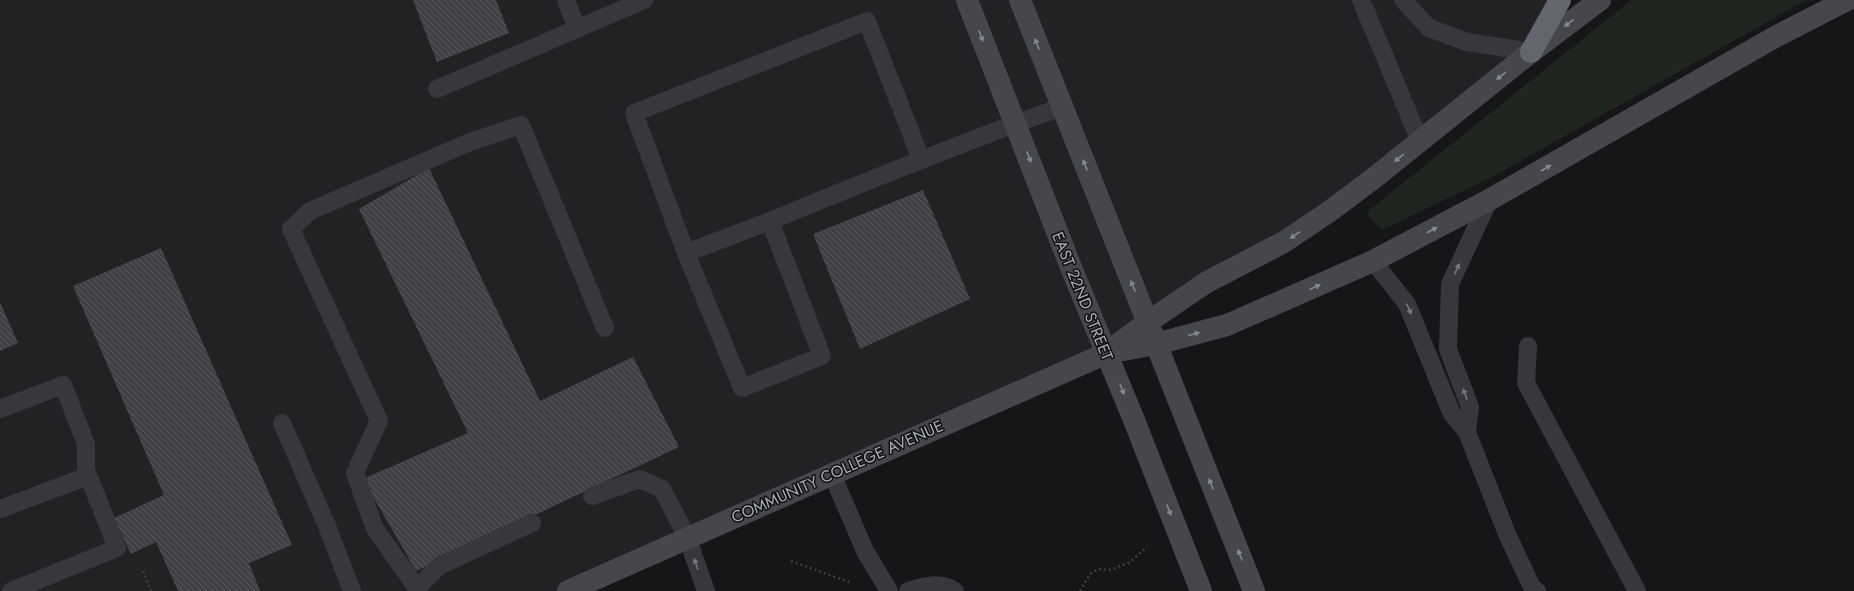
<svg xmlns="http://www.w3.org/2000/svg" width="1854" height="591" font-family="Jost,sans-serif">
  <defs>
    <pattern id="building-back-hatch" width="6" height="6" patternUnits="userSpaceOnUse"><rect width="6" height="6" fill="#404145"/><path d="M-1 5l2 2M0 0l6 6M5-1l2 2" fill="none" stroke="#595a5e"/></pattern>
  </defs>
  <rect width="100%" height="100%" fill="#161618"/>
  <polygon fill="#222225" points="0,0 1560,0 1531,52 1420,141 1107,353 568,591 0,591"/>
  <polygon fill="#1e261f" points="1631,0 1806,0 1492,177 1382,230 1368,216 1369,210"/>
  <g fill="url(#building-back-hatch)">
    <polygon points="413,0 496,0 509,33 437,62"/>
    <polygon points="429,168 540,401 633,357 679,447 416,571 363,479 468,433 359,209"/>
    <polygon points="923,190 970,299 860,349 813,234"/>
    <polygon points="161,248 292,545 249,563 260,591 178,591 156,542 131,554 114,518 164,495 73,286"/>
    <polygon points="0,302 18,343 0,351"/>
  </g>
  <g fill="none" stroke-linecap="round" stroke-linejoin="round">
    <g stroke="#3d3f44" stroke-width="2.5" stroke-dasharray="2 3" stroke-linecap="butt">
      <polyline points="791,561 852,583"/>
      <polyline points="143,571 151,591"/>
      <polyline points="1080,591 1090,574 1098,569 1111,570 1130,562 1147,547"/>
    </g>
    <g stroke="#37383d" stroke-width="18">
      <polyline points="566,0 577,29"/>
      <polyline points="1361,0 1420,141"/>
      <polyline points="1403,0 1429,28 1467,42 1531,52"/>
      <polyline points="437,89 644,0"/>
      <path d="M 921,159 L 867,21 L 634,113 L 686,253 L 742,388 L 822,356 L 770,221 C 867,181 963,142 1062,107"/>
      <polyline points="686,253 770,221"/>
      <polyline points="1373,261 1407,304 1452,414 1467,432 1507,534 1532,587 1537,591"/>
      <polyline points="1528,346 1526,383 1637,591"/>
      <polyline points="0,409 63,385 86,444 86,470 117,548 11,591"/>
      <polyline points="282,423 327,526 352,591"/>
      <polyline points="1467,432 1470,407 1448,349 1450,284 1489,200"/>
      <polyline points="832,474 865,551 889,591"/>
      <polyline points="592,496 640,479 662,489 687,537 706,591"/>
      <polyline points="0,509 88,476"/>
      <polyline points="417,588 375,529 355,473 379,421 291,229 310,211 470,142 521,125 605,328"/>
      <polyline points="417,591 417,588 439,566 532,523"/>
      <path d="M 908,591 C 923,586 940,581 955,591"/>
    </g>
    <g stroke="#45474d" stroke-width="22">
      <polyline points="967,0 1070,265 1134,420 1201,591"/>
      <polyline points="1020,0 1254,591"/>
      <polyline points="1109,351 1148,322 1207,282 1284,242 1330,211 1374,178 1531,52 1600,0"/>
      <polyline points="568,591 1107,353 1156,344 1227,325 1373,261 1489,200 1775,37 1847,0"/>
    </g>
    <polyline stroke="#63666e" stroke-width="22" points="1531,52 1560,0"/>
  </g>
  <defs><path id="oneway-solid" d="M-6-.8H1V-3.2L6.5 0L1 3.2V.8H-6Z"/></defs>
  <g fill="#858993">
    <use href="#oneway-solid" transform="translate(1569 23) rotate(143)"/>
    <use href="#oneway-solid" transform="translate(981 36) rotate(69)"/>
    <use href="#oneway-solid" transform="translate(1037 44) rotate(-112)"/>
    <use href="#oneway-solid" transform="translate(1501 76) rotate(141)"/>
    <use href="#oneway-solid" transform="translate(1029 157) rotate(69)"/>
    <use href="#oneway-solid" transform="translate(1399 158) rotate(141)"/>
    <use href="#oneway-solid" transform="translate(1085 165) rotate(-111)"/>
    <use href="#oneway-solid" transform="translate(1546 168) rotate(-30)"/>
    <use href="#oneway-solid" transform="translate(1432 230) rotate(-28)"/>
    <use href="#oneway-solid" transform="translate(1295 235) rotate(146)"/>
    <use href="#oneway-solid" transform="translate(1133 286) rotate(-113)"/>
    <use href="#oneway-solid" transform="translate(1315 287) rotate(-24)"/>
    <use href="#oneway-solid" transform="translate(1194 334) rotate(-15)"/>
    <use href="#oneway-solid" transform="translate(1122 389) rotate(68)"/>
    <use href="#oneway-solid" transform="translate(1211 484) rotate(-112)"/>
    <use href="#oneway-solid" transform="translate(1169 510) rotate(69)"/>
    <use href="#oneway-solid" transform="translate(1240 555) rotate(-112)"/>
  </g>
  <g fill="#757881">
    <use href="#oneway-solid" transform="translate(1457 269) rotate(-66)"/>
    <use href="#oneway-solid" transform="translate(1409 309) rotate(66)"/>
    <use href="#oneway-solid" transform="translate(1465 394) rotate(-110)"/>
    <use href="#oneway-solid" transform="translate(696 564) rotate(-109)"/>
  </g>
  <g text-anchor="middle" stroke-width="3" stroke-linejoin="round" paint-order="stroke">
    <g font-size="16" fill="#a8adb8" stroke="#111113">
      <text transform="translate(1083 296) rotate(68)" y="6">EAST 22ND STREET</text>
      <text transform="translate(837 471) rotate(-24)" y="6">COMMUNITY COLLEGE AVENUE</text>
    </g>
  </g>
</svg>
